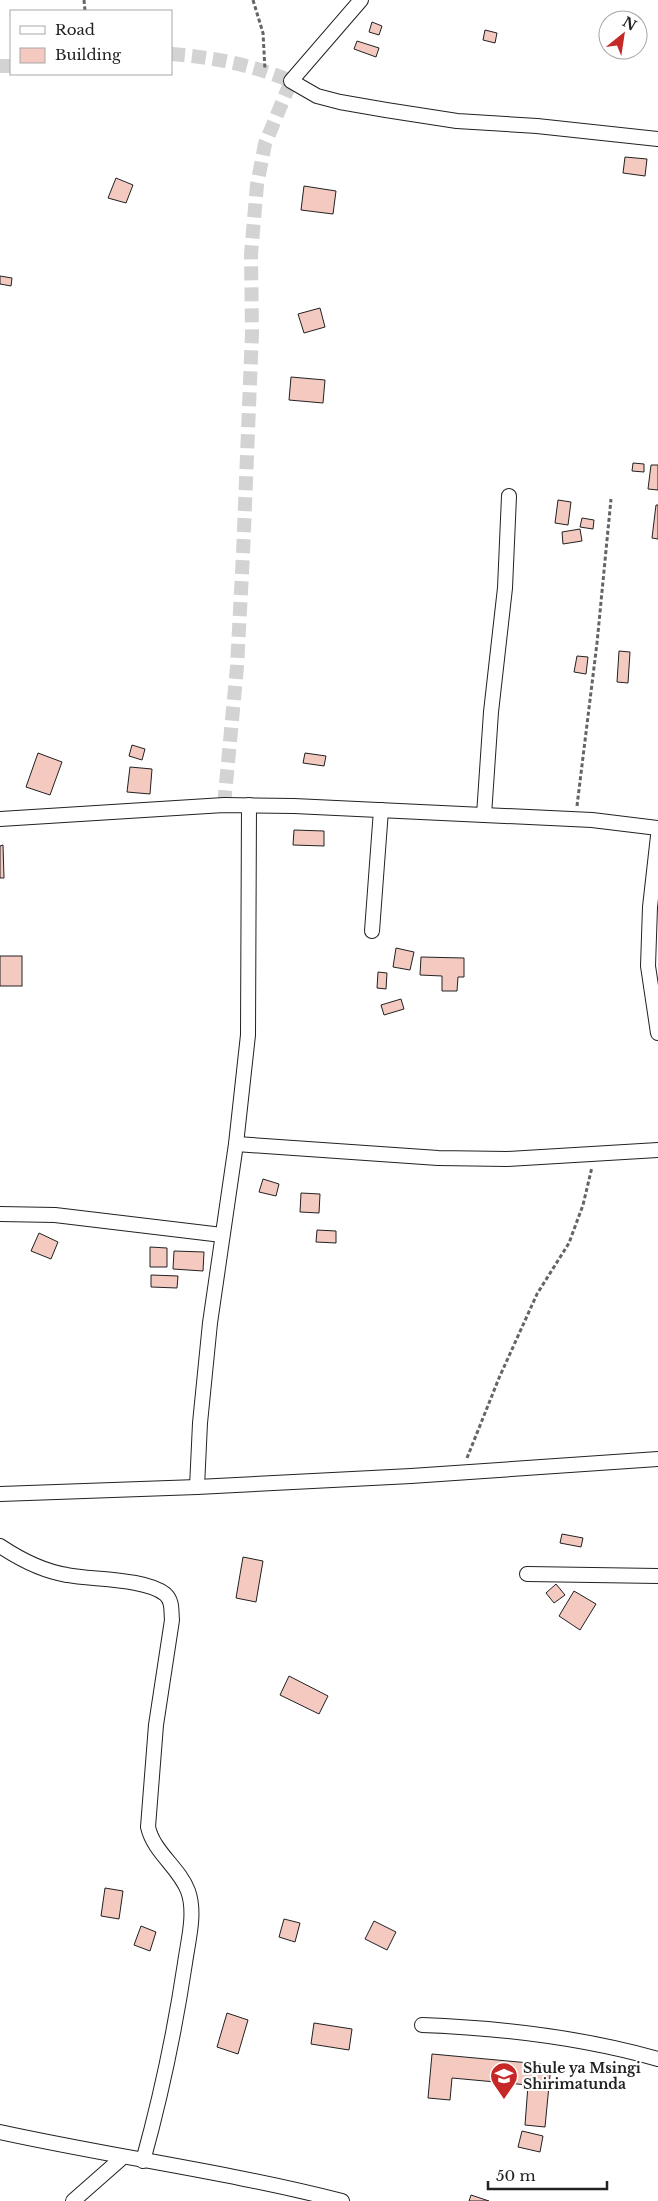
<svg xmlns="http://www.w3.org/2000/svg" width="658" height="2201" font-family="'Libre Baskerville',serif">
  <rect width="100%" height="100%" fill="#fff"/>
  <g fill="#f3c9c0" stroke="#222">
    <polygon points="372,22 382,26 379,35 369,32"/>
    <polygon points="485,30 497,33 495,43 483,40"/>
    <polygon points="357,41 379,48 376,57 354,49"/>
    <polygon points="625,157 647,159 645,176 623,173"/>
    <polygon points="116,178 133,185 126,203 108,198"/>
    <polygon points="304,186 336,191 333,214 301,210"/>
    <polygon points="0,276 12,278 11,286 0,284"/>
    <polygon points="320,308 325,327 304,333 298,314"/>
    <polygon points="291,377 325,380 323,403 289,400"/>
    <polygon points="633,463 644,464 644,472 632,471"/>
    <polygon points="651,465 658,465 658,490 648,489"/>
    <polygon points="558,500 571,502 568,525 555,523"/>
    <polygon points="656,505 658,505 658,539 652,538"/>
    <polygon points="582,518 594,520 593,529 580,527"/>
    <polygon points="580,529 582,541 563,544 562,532"/>
    <polygon points="619,651 630,652 628,683 617,682"/>
    <polygon points="577,656 588,657 586,674 574,672"/>
    <polygon points="132,745 145,749 142,760 129,756"/>
    <polygon points="38,753 62,762 50,795 26,787"/>
    <polygon points="305,753 326,756 324,766 303,763"/>
    <polygon points="130,767 152,769 150,794 127,792"/>
    <polygon points="294,830 324,831 324,846 293,845"/>
    <polygon points="3,845 4,878 0,878 0,846"/>
    <polygon points="396,948 414,952 410,970 393,967"/>
    <rect x="0" y="956" width="22" height="30"/>
    <polygon points="421,957 464,958 464,977 458,977 457,991 442,991 442,976 420,975"/>
    <polygon points="378,972 387,973 386,989 377,988"/>
    <polygon points="401,999 404,1009 384,1015 381,1005"/>
    <polygon points="263,1179 279,1184 276,1196 259,1192"/>
    <polygon points="301,1193 320,1194 319,1213 300,1212"/>
    <polygon points="317,1230 336,1231 336,1243 316,1242"/>
    <polygon points="39,1233 58,1242 51,1259 31,1251"/>
    <polygon points="150,1247 167,1248 167,1267 150,1267"/>
    <polygon points="174,1251 204,1252 203,1271 173,1269"/>
    <polygon points="151,1275 178,1276 177,1288 151,1287"/>
    <polygon points="562,1534 583,1538 581,1547 560,1543"/>
    <polygon points="243,1557 263,1561 256,1602 236,1598"/>
    <polygon points="556,1584 565,1595 554,1603 546,1593"/>
    <polygon points="574,1591 596,1604 580,1630 559,1616"/>
    <polygon points="289,1676 328,1696 319,1714 280,1695"/>
    <polygon points="105,1888 123,1891 119,1919 101,1916"/>
    <polygon points="284,1919 300,1923 295,1942 279,1937"/>
    <polygon points="374,1921 396,1932 387,1950 365,1939"/>
    <polygon points="141,1926 156,1932 150,1951 134,1945"/>
    <polygon points="227,2013 248,2020 238,2054 217,2047"/>
    <polygon points="314,2023 352,2029 349,2050 311,2044"/>
    <polygon points="432,2054 551,2065 545,2127 525,2125 528,2085 452,2078 450,2100 428,2098"/>
    <polygon points="522,2131 543,2136 540,2152 518,2147"/>
    <polygon points="471,2195 489,2201 469,2201"/>
  </g>
  <g fill="none" stroke-linecap="round" stroke-linejoin="round">
    <g stroke="#d3d3d3" stroke-width="14" stroke-dasharray="14 7" stroke-linecap="butt">
      <path d="M 171,54 C 212,57 253,65 291,81 L 265,144 L 257,185 L 251,254 L 252,333 L 243,554 L 237,667 L 224,805"/>
      <polyline points="0,66 11,66"/>
    </g>
    <g stroke="#222" stroke-width="16">
      <g id="street">
        <polyline points="361,0 291,81 317,96 340,102 386,110 457,121 537,126 658,139"/>
        <polyline points="484,815 491,712 505,588 509,496"/>
        <polyline points="0,819 224,805 294,806 592,820 658,828"/>
        <polyline points="658,836 650,907 648,966 658,1033"/>
        <polyline points="372,931 381,810"/>
        <polyline points="236,1144 438,1158 507,1159 658,1150"/>
        <polyline points="0,1214 55,1215 222,1235"/>
        <polyline points="197,1487 200,1423 210,1323 236,1144 248,1035 249,805"/>
        <polyline points="0,1494 197,1487 411,1476 658,1459"/>
        <path d="M 0,1546 C 21,1560 42,1571 67,1575 C 92,1580 145,1578 165,1594 C 173,1601 171,1611 172,1620 L 156,1725 L 148,1827 C 154,1853 179,1867 188,1891 C 196,1913 188,1941 185,1963 C 175,2030 161,2096 143,2161"/>
        <polyline points="527,1574 658,1576"/>
        <path d="M 422,2025 C 503,2028 580,2037 658,2059"/>
        <path d="M 0,2132 C 114,2157 229,2172 342,2201"/>
        <polyline points="73,2201 123,2157"/>
      </g>
    </g>
    <g stroke="#646464" stroke-width="3" stroke-dasharray="4 2.5" stroke-linecap="butt">
      <polyline points="84,0 85,11"/>
      <polyline points="253,0 263,33 265,70"/>
      <polyline points="577,806 597,643 611,499"/>
      <polyline points="467,1458 499,1378 537,1294 569,1243 583,1205 592,1167"/>
    </g>
    <use href="#street" stroke="#fff" stroke-width="14"/>
  </g>
  <defs>
    <g id="school-pin" transform="scale(1.4375)"><path d="M0 17L-7.5 6A9.5 9.5 0 1 1 7.5 6Z" fill="#c62828" stroke="#fff"/><path d="M0-5L7-2L0 1L-7-2ZM-4 1L0 2.5L4 1V4Q0 6-4 4Z" fill="#fff"/></g>
  </defs>
  <g fill-rule="evenodd">
    <use href="#school-pin" x="504" y="2076"/>
  </g>
  <g text-anchor="middle" stroke-width="4" stroke-linejoin="round" paint-order="stroke">
    <g font-size="14" font-weight="bold" fill="#222" stroke="#fff" text-anchor="start">
      <text x="523" y="2073">Shule ya Msingi<tspan x="523" dy="16">Shirimatunda</tspan></text>
    </g>
  </g>
  <rect x="10" y="10" width="162" height="65" fill="#ffffff" stroke="#a7a7a7"/>
  <rect x="20" y="26" width="25" height="8" fill="#ffffff" stroke="#a7a7a7"/>
  <text x="55" y="35" font-size="15" fill="#222222">Road</text>
  <rect x="20" y="48" width="25" height="15" fill="#f3c9c0" stroke="#a7a7a7"/>
  <text x="55" y="60" font-size="15" fill="#222222">Building</text>
  <g transform="translate(623 35) rotate(30)"><circle r="24" fill="#ffffff" stroke="#a7a7a7"/>
  <path d="M0-4L9 19L0 12L-9 19Z" fill="#c62828"/>
  <text y="-8" font-size="14" font-weight="bold" text-anchor="middle" fill="#222222">N</text>
  </g>
  <path d="M488 2181v8h119v-8" fill="none" stroke="#222222" stroke-width="2.5"/>
  <text x="496" y="2181" font-size="15" fill="#222222" stroke="#ffffff" stroke-width="4" paint-order="stroke">50 m</text>
</svg>
